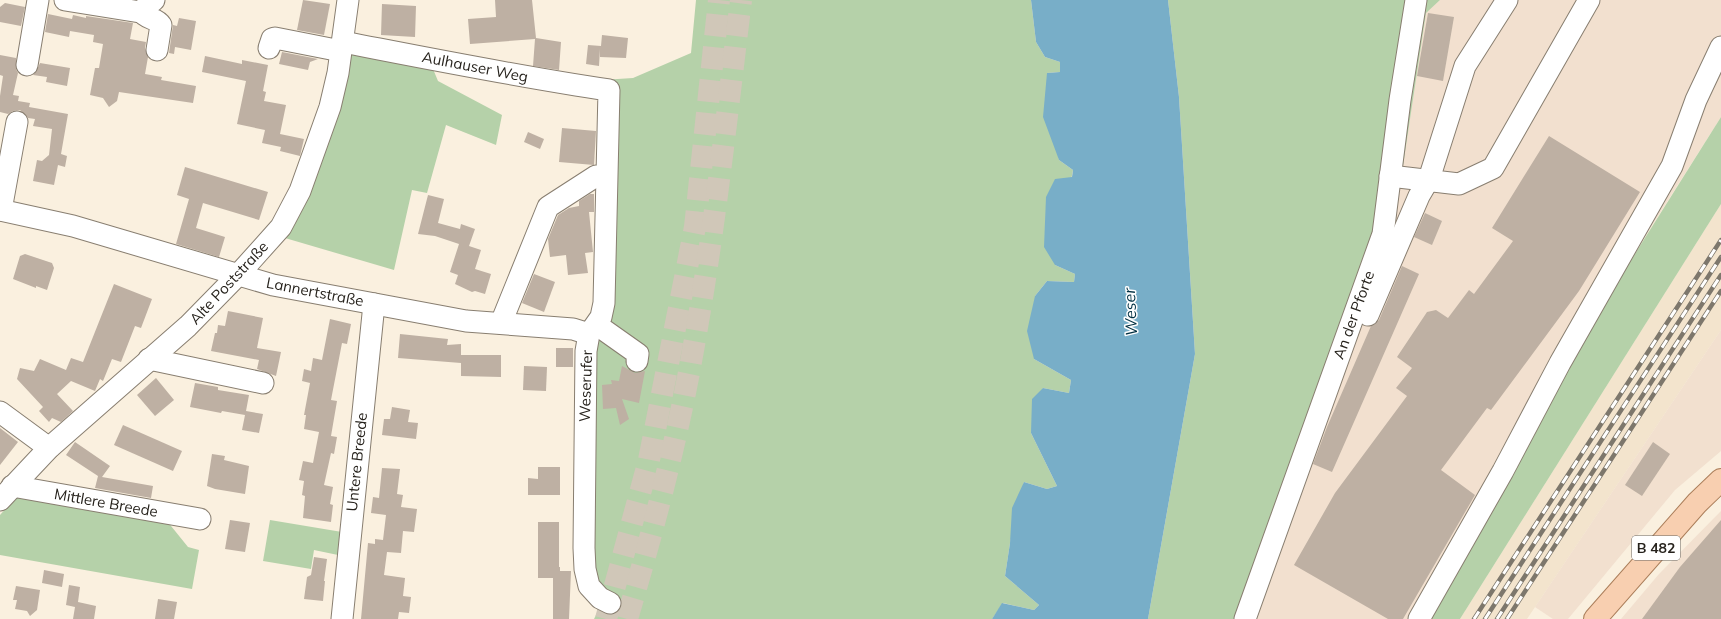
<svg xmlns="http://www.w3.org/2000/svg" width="1721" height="619" font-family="Mulish,sans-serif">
  <rect width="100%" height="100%" fill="#faf0df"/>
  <polygon fill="#f3e4cd" points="1721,204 1721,330 1527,619 1460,619"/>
  <g fill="#f2e0cf">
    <polygon points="1440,0 1721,0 1721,117 1601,306 1430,619 1252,619 1393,232 1426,12"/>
    <polygon points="1721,330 1721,451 1675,490 1568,619 1553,619 1535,607"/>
    <polygon points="1721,511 1721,619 1621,619 1659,574"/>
  </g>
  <g fill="#b5d1a9">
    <polygon points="696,0 1031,0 1036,42 1045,57 1060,62 1060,72 1047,73 1059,160 1073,170 1055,265 1075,274 1074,282 1047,281 1035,296 1034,359 1071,380 1069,393 1043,388 1031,433 1057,486 1047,489 1024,482 1010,543 1005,576 1039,605 1034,610 1003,603 992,619 594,619 598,611 585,553 587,336 604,311 602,80 633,78 691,53"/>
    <polygon points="1168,0 1440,0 1426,13 1393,232 1252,619 1148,619 1195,354 1179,97"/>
    <polygon points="351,53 433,69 438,81 502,115 496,145 446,125 427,193 412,190 394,270 285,238"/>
    <polygon points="1721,117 1721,204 1460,619 1430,619 1604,303"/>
    <polygon points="18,495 167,521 188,547 199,550 192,589 0,555 0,515"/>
    <polygon points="270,520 342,532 338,555 314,550 311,569 263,561"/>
  </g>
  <polygon fill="#78aec8" points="1031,0 1168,0 1179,97 1195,354 1148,619 992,619 1002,603 1034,610 1039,605 1005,576 1010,543 1012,508 1024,482 1047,489 1057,486 1031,433 1032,399 1043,388 1069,393 1071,380 1034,359 1027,331 1035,296 1047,281 1074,282 1075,274 1055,265 1044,247 1046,197 1055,179 1072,177 1073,170 1059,160 1043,117 1047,73 1060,72 1060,62 1045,57 1036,42"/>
  <g fill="#beb0a3">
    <polygon points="303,0 330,4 324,35 297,30"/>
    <polygon points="495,0 532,0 536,38 561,42 559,70 533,66 535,39 470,44 468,19 496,17"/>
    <polygon points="5,3 25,7 21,26 0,22 0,7"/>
    <polygon points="382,4 416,6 415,37 381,35"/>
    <polygon points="1428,13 1454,17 1443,81 1417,76"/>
    <polygon points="48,14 72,19 73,15 86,18 86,16 133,23 130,39 146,42 145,48 148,57 145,74 162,77 161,80 196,86 193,103 119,92 117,101 109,107 103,98 90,95 95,68 99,68 103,44 93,42 94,35 70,31 69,37 45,32"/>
    <polygon points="179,18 196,21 191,50 175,47 174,54 169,53 173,25 177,26"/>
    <polygon points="602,35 628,38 626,58 600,57 600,49 599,66 586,64 588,45 601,46"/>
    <polygon points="282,52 318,59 310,62 308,70 279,64"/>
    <polygon points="0,55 16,58 16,69 18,73 13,95 19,96 18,101 30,103 29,107 68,114 61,154 67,156 65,167 58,165 54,185 33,181 37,160 42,161 49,155 52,129 33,126 35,119 28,118 20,110 13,111 8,114 0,112 0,96 3,76 0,75"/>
    <polygon points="205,56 242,64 242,60 268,65 263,91 266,92 264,101 286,105 280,134 304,139 300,156 280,151 281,147 262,143 265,130 237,124 246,81 202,72"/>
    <polygon points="40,63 70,68 67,86 46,82 47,77 33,75 36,72"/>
    <polygon points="562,128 596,131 594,165 559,162"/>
    <polygon points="528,132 544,139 540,149 524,142"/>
    <polygon points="1549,136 1640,192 1579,291 1491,410 1487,408 1441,470 1475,495 1403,619 1388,619 1294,565 1335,493 1407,396 1396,388 1412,368 1397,357 1427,312 1436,310 1448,318 1469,290 1474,294 1513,241 1492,228"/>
    <polygon points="185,167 268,192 259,220 203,203 196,228 225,237 219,257 176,244 189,199 177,195"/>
    <polygon points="590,194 594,194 594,212 589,212 593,252 585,253 588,273 568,275 566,255 550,257 548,239 558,215 569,208 579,206 579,201"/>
    <polygon points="428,195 444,199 438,223 460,229 461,224 475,229 469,246 481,250 475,269 491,274 485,294 475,291 472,292 455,284 458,275 450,272 459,244 435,236 418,234"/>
    <polygon points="1425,213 1442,221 1432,245 1414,237"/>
    <polygon points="25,254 52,263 54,268 47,290 36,286 36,288 13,279 20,256"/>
    <polygon points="1402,266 1419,274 1332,472 1313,464 1327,427 1371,326 1379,320"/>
    <polygon points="534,274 555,282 544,312 522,303"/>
    <polygon points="114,284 152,299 141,328 135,326 121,362 112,359 103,381 100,379 95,391 71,381 57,394 73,411 61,422 52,418 49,422 39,411 43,407 17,379 20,368 34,371 40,359 66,370 71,358 83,362"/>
    <polygon points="228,311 263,318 257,348 281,352 276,376 257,369 259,360 211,351 215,333 217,333 218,325 225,326"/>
    <polygon points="330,319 351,324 347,344 342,343 331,400 337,401 331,436 337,437 334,454 331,453 324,485 333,487 330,504 333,505 331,522 303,518 305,496 302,495 304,481 299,480 303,461 313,463 319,432 304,429 306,415 304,415 310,383 302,381 304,369 311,371 313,358 322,360"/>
    <polygon points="400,334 448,339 447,345 461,344 461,355 501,355 501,377 461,376 461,363 398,358"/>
    <rect x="556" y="348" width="17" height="19"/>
    <polygon points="524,366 547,367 546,391 523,390"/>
    <polygon points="622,366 635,373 645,371 639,403 622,399 629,419 620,425 616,408 603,409 602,385 612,384 611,380 619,381"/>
    <polygon points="156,378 174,400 155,416 137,395"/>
    <polygon points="195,383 218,387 218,390 249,395 246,411 263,414 259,433 242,430 245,415 222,411 221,413 190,407"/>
    <polygon points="392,407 410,410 408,422 418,423 416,439 382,435 384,419 390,419"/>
    <polygon points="123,425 182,451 173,471 114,445"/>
    <polygon points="0,428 18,442 0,465"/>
    <polygon points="75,442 110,466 102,477 153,486 151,498 95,488 98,476 66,455"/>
    <polygon points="1653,442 1670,454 1642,496 1625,485"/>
    <polygon points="212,454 225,456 224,460 249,466 245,494 215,489 207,486"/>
    <polygon points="538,467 560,467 560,495 528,495 528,478 538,479"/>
    <polygon points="382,468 400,469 397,494 403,495 401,507 417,509 414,532 403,531 401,553 387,552 384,575 405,578 403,596 411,597 409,613 399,612 398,619 361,619 368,543 375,544 375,539 383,540 386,515 371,513 373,497 379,498"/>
    <polygon points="230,520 250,523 245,552 225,549"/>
    <polygon points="1721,520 1721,619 1642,619 1680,567"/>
    <polygon points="538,522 559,522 559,567 560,567 560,571 571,571 569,619 553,619 553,578 538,578"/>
    <polygon points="314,557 327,559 324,581 325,581 323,601 304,599 307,577 311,575"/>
    <polygon points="44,570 64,574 62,587 42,583"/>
    <polygon points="69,585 80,587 78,602 96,606 94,619 73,619 75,607 66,605"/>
    <polygon points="16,586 40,590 37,610 30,616 27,611 15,609 17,600 13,600"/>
    <polygon points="158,599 177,602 174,619 155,619"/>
  </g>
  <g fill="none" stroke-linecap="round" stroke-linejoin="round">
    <g stroke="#d0c7b8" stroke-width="22" stroke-dasharray="22 11" stroke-linecap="butt">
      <polyline points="606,619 649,460 695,227 719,0"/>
      <path d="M 627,619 C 654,527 679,434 695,339 C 715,227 727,113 741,0"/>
    </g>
    <g stroke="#887e70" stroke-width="23">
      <g id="minor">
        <polyline points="65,0 140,12 154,0"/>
        <path d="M 141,11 C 146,20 156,17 161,25 L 157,50"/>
        <path d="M 343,42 C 431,59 520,77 609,90 L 604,303 L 601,317 L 589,334 L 586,351 L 584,548 L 585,569 L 589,586 L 600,598 L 610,603"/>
        <polyline points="269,48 272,39 275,38 341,51"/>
        <polyline points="27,65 38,0"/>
        <polyline points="1390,176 1459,184 1493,168 1589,0"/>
        <polyline points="0,210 73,226 273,285 466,321 573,329 589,334"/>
        <polyline points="1,210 17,122"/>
        <polyline points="1368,315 1419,196 1429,179 1465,66 1507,0"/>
        <polyline points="501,323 548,207 596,176"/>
        <polyline points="597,325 638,354 637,361"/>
        <polyline points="149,359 263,383"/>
        <polyline points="0,412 49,448"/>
        <polyline points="12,486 200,519"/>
        <polyline points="0,500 49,448 188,326 238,275 281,227 300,191 330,107 338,73 348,0"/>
        <polyline points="342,619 374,304"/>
        <polyline points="1245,619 1383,234 1400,100 1416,0"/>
        <polyline points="1419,619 1503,471 1560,363 1672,166 1696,100 1721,47"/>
      </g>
    </g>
    <g stroke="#ab7e5a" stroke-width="24">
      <polyline id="major" points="1595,619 1697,503 1721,480"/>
    </g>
    <use href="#minor" stroke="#fff" stroke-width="21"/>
    <use href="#major" stroke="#f8cfb0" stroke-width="22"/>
    <g stroke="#7d776c" stroke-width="4.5">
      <g id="rail">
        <polyline points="1474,619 1721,240"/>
        <polyline points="1485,619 1721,257"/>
        <polyline points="1497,619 1721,275"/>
        <polyline points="1507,619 1721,291"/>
      </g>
    </g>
    <use href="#rail" stroke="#fff" stroke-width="3" stroke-dasharray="9" stroke-linecap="butt"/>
  </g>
  <g text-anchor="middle" stroke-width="3" stroke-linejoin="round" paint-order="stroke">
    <rect fill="#fff" stroke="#676460" stroke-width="1" x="1632" y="536" width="48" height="24" rx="3"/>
    <g font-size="14" font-weight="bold" fill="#26221c">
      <text x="1656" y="553">B 482</text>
    </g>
    <g font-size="15" fill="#26221c" stroke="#fff">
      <text transform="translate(475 67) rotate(11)" y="5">Aulhauser Weg</text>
      <text transform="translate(229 283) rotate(-47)" y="5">Alte Poststraße</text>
      <text transform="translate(315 292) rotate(11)" y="5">Lannertstraße</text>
      <text transform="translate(1354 315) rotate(-70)" y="5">An der Pforte</text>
      <text transform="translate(586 386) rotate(-88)" y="5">Weserufer</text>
      <text transform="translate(357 462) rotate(-84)" y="5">Untere Breede</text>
      <text transform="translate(106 503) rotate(10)" y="5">Mittlere Breede</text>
    </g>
    <g font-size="16" font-style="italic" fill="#003042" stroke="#fff">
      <text transform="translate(1130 312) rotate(-93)" y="6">Weser</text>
    </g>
  </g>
</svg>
